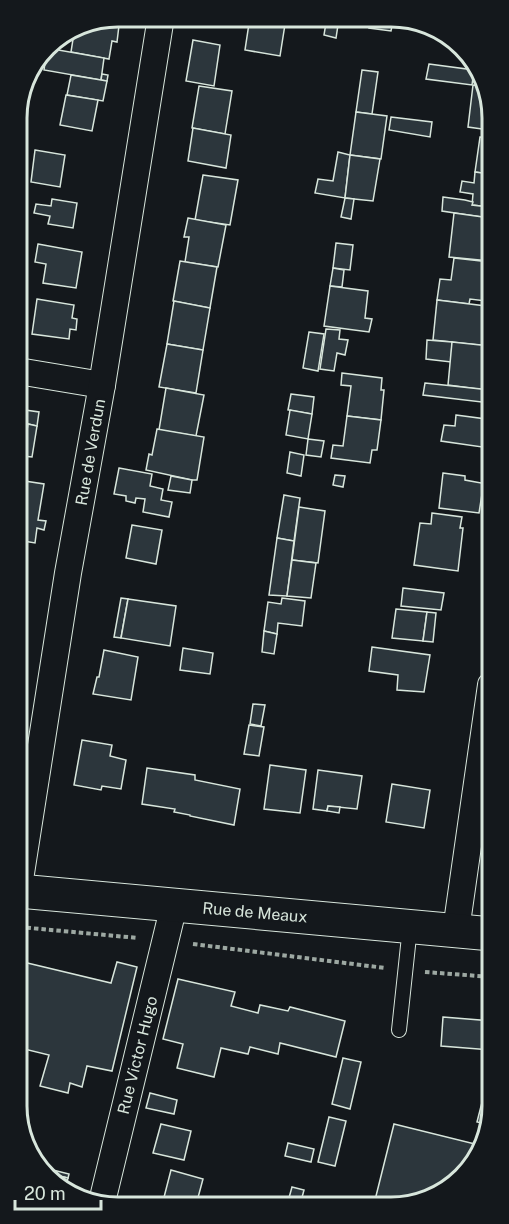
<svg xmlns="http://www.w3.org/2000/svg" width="509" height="1224" font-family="'Public Sans',sans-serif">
  <rect width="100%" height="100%" fill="#14181c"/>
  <g fill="#2c363c" stroke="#d8e6dc" stroke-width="1.5">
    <polygon points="118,16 120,17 117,42 112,41 109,59 71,52 74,33"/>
    <polygon points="250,17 286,18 280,56 245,50"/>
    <polygon points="348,18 370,18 370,23 348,20"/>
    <polygon points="370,18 386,18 386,20 393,21 391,31 369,28"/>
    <polygon points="326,23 338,25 336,38 324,35"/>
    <polygon points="193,40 220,45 214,86 186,81"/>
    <polygon points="47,48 104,58 101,80 44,70"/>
    <polygon points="429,64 474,70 472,85 426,79"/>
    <polygon points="362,70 378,72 372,114 356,112"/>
    <polygon points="102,74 108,75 107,81 101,80"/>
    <polygon points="71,75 107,81 103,101 67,95"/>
    <polygon points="473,85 486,87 489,92 489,130 468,127"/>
    <polygon points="199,86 232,91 225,134 192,128"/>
    <polygon points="66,95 98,100 92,131 60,125"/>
    <polygon points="356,112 387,116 381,159 350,155"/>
    <polygon points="391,117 432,122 430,137 389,130"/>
    <polygon points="193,128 231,135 226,168 188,161"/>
    <polygon points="480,137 489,138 489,174 475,172"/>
    <polygon points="35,150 65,155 60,187 31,182"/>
    <polygon points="338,152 350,155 345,198 315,193 318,179 333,181"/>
    <polygon points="350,155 380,159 373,201 345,198"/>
    <polygon points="475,172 489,174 490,218 488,218 489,207 472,205 473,194 460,192 462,181 474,183"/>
    <polygon points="203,175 238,180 230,225 195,220"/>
    <polygon points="17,185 22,186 20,197 17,197"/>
    <polygon points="443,197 465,200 473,202 472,205 489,207 488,218 442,211"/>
    <polygon points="345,198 354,199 351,219 341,217"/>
    <polygon points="52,199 77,203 73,228 48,224 50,216 34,213 36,204 51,206"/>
    <polygon points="454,213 490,218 490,261 449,257"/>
    <polygon points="188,218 226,225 218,267 185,262 189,237 184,237"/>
    <polygon points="336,243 353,245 350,270 333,268"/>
    <polygon points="38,244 82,252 76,288 43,283 46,264 35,262"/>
    <polygon points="454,258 490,262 486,301 470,299 469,304 437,300 440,279 451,280"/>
    <polygon points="180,261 217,267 210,308 173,301"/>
    <polygon points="333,268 344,270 342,287 330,286"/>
    <polygon points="330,286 368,291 365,318 372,319 369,332 324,326"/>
    <polygon points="37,299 74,305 72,318 77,319 76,330 70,329 69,339 32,334"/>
    <polygon points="437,300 486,306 484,326 490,328 488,346 433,340"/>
    <polygon points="174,301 210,308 203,350 167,344"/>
    <polygon points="326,329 340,330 339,339 348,340 345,355 337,353 334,371 320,369"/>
    <polygon points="309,332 324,334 318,371 303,368"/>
    <polygon points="427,340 452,342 451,362 426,359"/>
    <polygon points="452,342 490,346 485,390 448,385"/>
    <polygon points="167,344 203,350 196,393 159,387"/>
    <polygon points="342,373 382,378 381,390 384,390 381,420 347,416 351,386 341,385"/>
    <polygon points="425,383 490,390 490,403 423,395"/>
    <polygon points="166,388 204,395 196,436 159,430"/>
    <polygon points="291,394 314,397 312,414 288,410"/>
    <polygon points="18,409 39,412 37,426 28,424 19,477"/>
    <polygon points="290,410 312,414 308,439 286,435"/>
    <polygon points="456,415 486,419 482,447 441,441 444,425 455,426"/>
    <polygon points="347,416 381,420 377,450 372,450 370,463 331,458 333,445 343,446"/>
    <polygon points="28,424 37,426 32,457 23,456"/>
    <polygon points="157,429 204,437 197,480 192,480 146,470 149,454 152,455"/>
    <polygon points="308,439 324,441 321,457 306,455"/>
    <polygon points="290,452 304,455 301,476 287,473"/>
    <polygon points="119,468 152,474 150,486 163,489 161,500 172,502 169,517 143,512 145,499 136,498 135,503 126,501 126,496 114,494"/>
    <polygon points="443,473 465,476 465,480 487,484 486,494 482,494 479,513 439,508"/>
    <polygon points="335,475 345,476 343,487 333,485"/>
    <polygon points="171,476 192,480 190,493 168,490"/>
    <polygon points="18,480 44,484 38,520 46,521 44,530 37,528 35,543 18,540"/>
    <polygon points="284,495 300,498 294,541 277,538"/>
    <polygon points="299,507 325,511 318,563 292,560"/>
    <polygon points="432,513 462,517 460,528 463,528 458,571 414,565 420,523 431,524"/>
    <polygon points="132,525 162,530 156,564 126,558"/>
    <polygon points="277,538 294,541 287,596 269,595"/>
    <polygon points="292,560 316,563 311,598 287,596"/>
    <polygon points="403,588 444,593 441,610 401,606"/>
    <polygon points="121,598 128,599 121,638 114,637"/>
    <polygon points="282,598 305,601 302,626 278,623 277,634 264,631 268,602 281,604"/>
    <polygon points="128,599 176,606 170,646 121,638"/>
    <polygon points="396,609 427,612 423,641 392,638"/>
    <polygon points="427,612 436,613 433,642 423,641"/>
    <polygon points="264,631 277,634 274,654 262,652"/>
    <polygon points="372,647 430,655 424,692 397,690 398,675 369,671"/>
    <polygon points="183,648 213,653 210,674 180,670"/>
    <polygon points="104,650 138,657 131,700 93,694 97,677 99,677"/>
    <polygon points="253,704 265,705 261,726 250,724"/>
    <polygon points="249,725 264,727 259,756 244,754"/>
    <polygon points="82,740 112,745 110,756 126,760 121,789 102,786 101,790 74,785"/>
    <polygon points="270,765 306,770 300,813 264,809"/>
    <polygon points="147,768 195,775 195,780 240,789 234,825 190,816 190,815 174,812 175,809 142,804"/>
    <polygon points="318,770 362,776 357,809 328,806 327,811 313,809"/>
    <polygon points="392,784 430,790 424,828 386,822"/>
    <polygon points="328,806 340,807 339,813 327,811"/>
    <polygon points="19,961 111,983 117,962 137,967 112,1071 87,1066 82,1087 70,1083 68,1093 40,1086 49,1055 20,1048"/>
    <polygon points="178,979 235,992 231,1006 258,1013 260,1005 288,1011 290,1007 345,1021 336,1057 280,1043 278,1054 250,1047 248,1054 221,1048 214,1077 177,1068 183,1044 163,1039"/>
    <polygon points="443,1017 492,1021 491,1050 441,1046"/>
    <polygon points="343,1058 361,1062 350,1109 332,1104"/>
    <polygon points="490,1071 492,1071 492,1112 487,1124 477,1122"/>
    <polygon points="150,1093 177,1100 174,1114 146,1108"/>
    <polygon points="329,1117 346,1121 335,1166 318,1162"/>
    <polygon points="161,1124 191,1131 184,1160 153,1153"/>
    <polygon points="394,1124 479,1145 468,1173 417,1204 374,1204"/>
    <polygon points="288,1143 314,1149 311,1162 285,1156"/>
    <polygon points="41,1167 69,1174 68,1178 43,1172"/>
    <polygon points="171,1170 203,1179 196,1205 162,1205"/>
    <polygon points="43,1172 68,1178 65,1188 46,1178"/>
    <polygon points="292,1187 304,1190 300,1205 287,1205"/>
  </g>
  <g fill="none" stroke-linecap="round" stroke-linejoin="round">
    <g stroke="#d8e6dc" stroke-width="16">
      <polyline id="lane" points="399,1030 410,927"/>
    </g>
    <g stroke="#d8e6dc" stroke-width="28">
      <g id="street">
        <polyline points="18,371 102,385"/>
        <polyline points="19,886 68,573 102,385 161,17"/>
        <polyline points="456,930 491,685"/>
        <polyline points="101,1206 174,905"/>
      </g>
    </g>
    <g stroke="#d8e6dc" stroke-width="35">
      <polyline id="secondary" points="19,891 492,934"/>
    </g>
    <g stroke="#9da8a2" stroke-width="4" stroke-dasharray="4.5 3" stroke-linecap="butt">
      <polyline points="19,927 138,938"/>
      <polyline points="193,944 385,968"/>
      <polyline points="425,972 492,977"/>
    </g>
    <use href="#lane" stroke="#14181c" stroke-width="14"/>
    <use href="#street" stroke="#14181c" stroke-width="26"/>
    <use href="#secondary" stroke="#14181c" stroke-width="33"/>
  </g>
  <g text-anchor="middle" stroke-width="4.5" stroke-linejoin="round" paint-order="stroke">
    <g font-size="16" fill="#d8e6dc" stroke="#14181c">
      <text transform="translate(90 452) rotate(-80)" y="6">Rue de Verdun</text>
      <text transform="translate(255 912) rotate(5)" y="6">Rue de Meaux</text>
      <text transform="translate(137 1055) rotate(-76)" y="6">Rue Victor Hugo</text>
    </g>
  </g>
  <path d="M0 0H509V1224H0ZM118 27H391A91 91 0 0 1 482 118V1106A91 91 0 0 1 391 1197H118A91 91 0 0 1 27 1106V118A91 91 0 0 1 118 27Z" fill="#14181c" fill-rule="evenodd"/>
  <path fill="none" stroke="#d8e6dc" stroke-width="3" d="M118 27H391A91 91 0 0 1 482 118V1106A91 91 0 0 1 391 1197H118A91 91 0 0 1 27 1106V118A91 91 0 0 1 118 27Z"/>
  <path d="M15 1200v9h86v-9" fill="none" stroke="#d8e6dc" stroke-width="3"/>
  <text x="24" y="1200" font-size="18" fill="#d8e6dc" stroke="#14181c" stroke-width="4.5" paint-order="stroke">20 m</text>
</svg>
